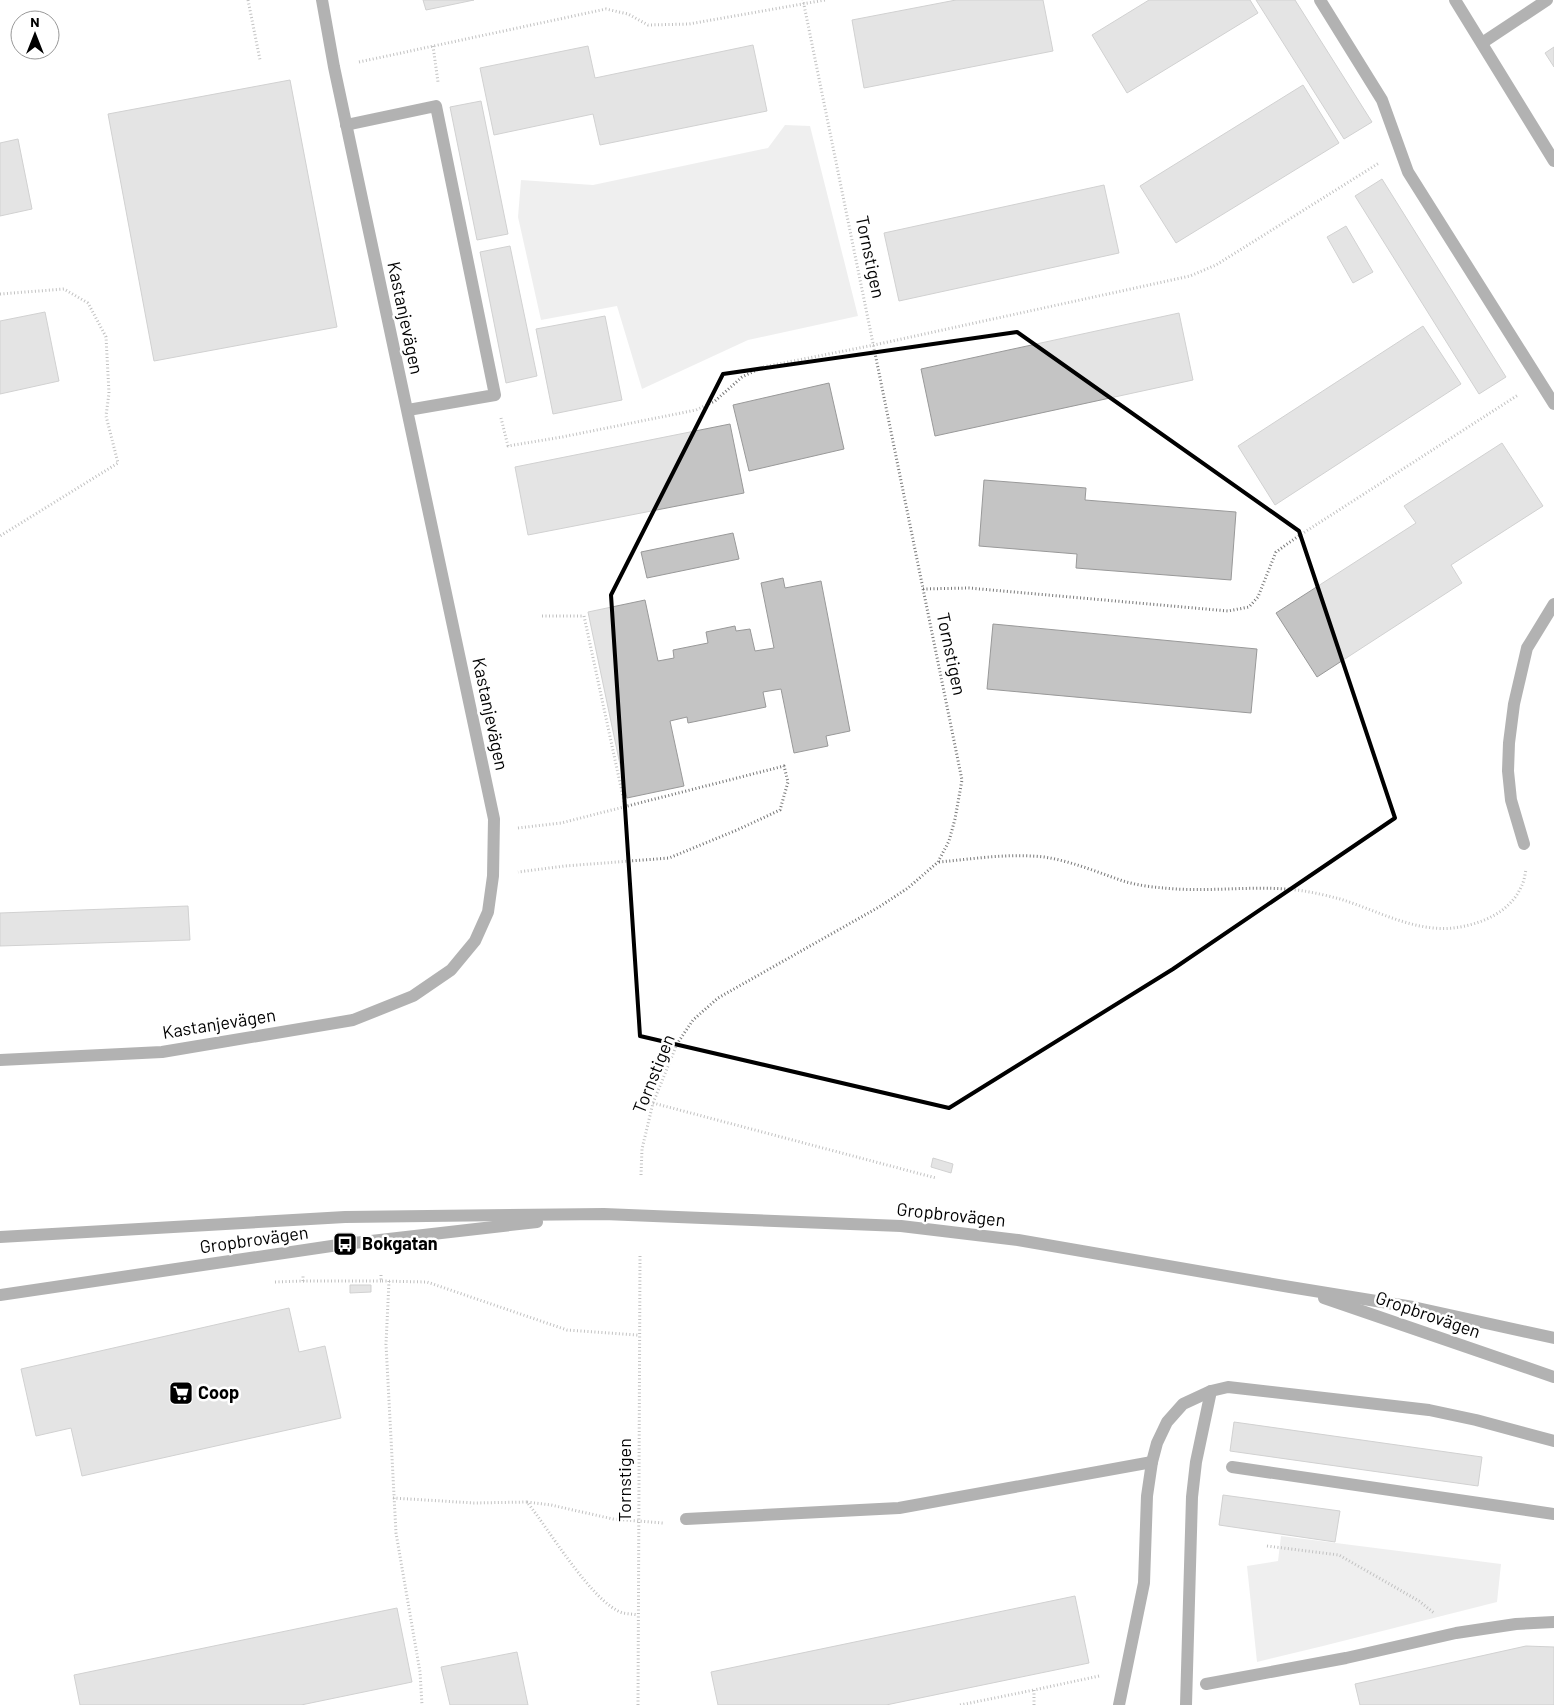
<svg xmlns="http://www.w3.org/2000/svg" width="1554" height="1705" font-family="Barlow,sans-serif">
  <rect width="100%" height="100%" fill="#fff"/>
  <g fill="#dcdcdc">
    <polygon points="785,125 810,126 858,316 748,340 642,389 617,306 541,320 518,217 521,180 593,185 768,148"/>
    <polygon points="1281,1536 1501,1564 1497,1602 1323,1646 1257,1662 1247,1566 1278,1561"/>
  </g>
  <g fill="#c4c4c4" stroke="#999">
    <polygon points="423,0 474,0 426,10"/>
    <polygon points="956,0 1043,0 1053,51 864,88 852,20"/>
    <polygon points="1149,0 1250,0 1258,13 1127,93 1092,35"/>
    <polygon points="1256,0 1295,0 1372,122 1344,139"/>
    <polygon points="753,45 767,111 600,145 593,114 494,135 480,68 588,46 595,78"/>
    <polygon points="1554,47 1554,67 1545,53"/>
    <polygon points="290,80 337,327 154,361 108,114"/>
    <polygon points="1303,85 1339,143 1176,243 1140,186"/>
    <polygon points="481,101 508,234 477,240 450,107"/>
    <polygon points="18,139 32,209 0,216 0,143"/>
    <polygon points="1382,179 1506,377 1479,394 1355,196"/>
    <polygon points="1104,185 1119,253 899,301 884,233"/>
    <polygon points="1346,226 1373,272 1353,283 1327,237"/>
    <polygon points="510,246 537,376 506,383 480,252"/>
    <polygon points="45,312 59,381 0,394 0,321"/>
    <polygon points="1179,313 1193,380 935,436 921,369"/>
    <polygon points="605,316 622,400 553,414 536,329"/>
    <polygon points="1423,326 1461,384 1275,505 1238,446"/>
    <polygon points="829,383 844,449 749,471 733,405"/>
    <polygon points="730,424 744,493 528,535 515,467"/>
    <polygon points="1502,443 1543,506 1451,565 1462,583 1317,677 1276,613 1416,523 1404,506"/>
    <polygon points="984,480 1086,488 1085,500 1236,512 1231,580 1076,568 1077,554 979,546"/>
    <polygon points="733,533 739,559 647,578 641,552"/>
    <polygon points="783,578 785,588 821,581 850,731 826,736 828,746 794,753 781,689 763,692 766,707 688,723 687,717 670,721 684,786 627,798 588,612 645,600 658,661 674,658 673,650 708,643 706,632 735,626 736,631 750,629 755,651 774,648 761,583"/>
    <polygon points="993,624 1257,649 1251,713 987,689"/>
    <polygon points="188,906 190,940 0,946 0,913"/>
    <polygon points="933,1158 953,1164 951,1173 931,1167"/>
    <polygon points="350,1285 371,1285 371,1292 350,1293"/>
    <polygon points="289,1308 299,1352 325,1346 341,1418 82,1476 71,1428 36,1436 21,1369"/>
    <polygon points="1234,1422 1482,1457 1478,1486 1230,1451"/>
    <polygon points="1223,1495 1340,1511 1335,1542 1219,1525"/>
    <polygon points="1075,1596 1089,1663 886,1705 718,1705 711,1672"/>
    <polygon points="397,1608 412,1682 301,1705 80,1705 74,1675"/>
    <polygon points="1526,1646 1554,1647 1554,1705 1360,1705 1355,1684"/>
    <polygon points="517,1652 528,1705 450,1705 441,1667"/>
  </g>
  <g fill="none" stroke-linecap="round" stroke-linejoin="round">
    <g stroke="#777" stroke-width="3" stroke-dasharray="1 2.5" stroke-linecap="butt">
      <polyline points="248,0 260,60"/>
      <polyline points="433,46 438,82"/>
      <polyline points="359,62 606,9 628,14 648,25 689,24 825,0"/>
      <polyline points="0,294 64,289 88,303 106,337 109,393 106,416 118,463 0,536"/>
      <polyline points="501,418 508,446 562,437 696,410 715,401 742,377 763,367 874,345 1190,276 1216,265 1379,163"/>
      <polyline points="923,589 969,588 1228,611 1249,607 1258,597 1276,552 1297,537 1518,395"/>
      <polyline points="542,616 584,616 625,806"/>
      <polyline points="518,828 561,823 784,766 788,782 780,810 737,830 669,858 565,866 518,872"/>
      <path d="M 939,862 C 973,859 1009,853 1044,857 C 1071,861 1097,872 1123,881 C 1136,885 1151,887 1164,888 C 1211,893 1257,884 1304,891 C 1316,893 1329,896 1340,899 C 1376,910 1414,932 1453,928 C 1479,925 1510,913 1521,887 C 1524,882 1525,875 1526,869"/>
      <polyline points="653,1103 936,1178"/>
      <polyline points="641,1175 642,1149 653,1103 677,1044 693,1020 718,998 879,907 908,888 938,862 949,841 955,819 962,780 803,0"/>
      <polyline points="381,1275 381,1281 427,1282 567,1330 638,1335"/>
      <polyline points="303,1281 381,1281"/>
      <polyline points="389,1281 386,1344 396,1533 420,1672 422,1705"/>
      <polyline points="275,1282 303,1281 303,1276"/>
      <path d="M 393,1498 L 474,1503 L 527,1502 C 548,1528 593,1604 623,1613 C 628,1614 633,1614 638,1615"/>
      <polyline points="527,1502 551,1505 613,1519 663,1523"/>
      <polyline points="1267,1546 1339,1555 1419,1601 1434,1613"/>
      <polyline points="638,1705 640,1256"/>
      <polyline points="960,1705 1034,1690"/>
      <polyline points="1034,1705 1034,1690 1099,1676"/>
    </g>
    <g stroke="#555" stroke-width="12">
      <polyline points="1320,0 1382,100 1408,172 1554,404"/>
      <polyline points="1455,0 1554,161"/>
      <polyline points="1482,43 1547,0"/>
      <polyline points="346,125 436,106 495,395 408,410"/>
      <polyline points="1524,844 1511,800 1508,771 1509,743 1514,704 1527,648 1554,604"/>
      <polyline points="0,1060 162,1052 353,1020 413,996 451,970 475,941 488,912 493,876 494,819 334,67 322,0"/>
      <polyline points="0,1237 345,1217 604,1214 901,1226 1018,1240 1290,1287 1413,1307 1554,1338"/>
      <polyline points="0,1295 345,1244 537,1222"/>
      <polyline points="1324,1298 1554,1377"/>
      <polyline points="1232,1467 1554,1514"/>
      <polyline points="686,1519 899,1508 1152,1462"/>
      <polyline points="1206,1684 1346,1658 1456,1633 1516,1624 1554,1622"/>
      <polyline points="1119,1705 1144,1583 1147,1496 1152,1462 1157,1443 1167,1422 1183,1404 1211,1391"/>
      <polyline points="1186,1705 1192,1497 1196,1462 1211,1391 1228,1387 1429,1410 1476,1420 1554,1441"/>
    </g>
  </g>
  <path d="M0 0H1554V1705H0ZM 1017,332 L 1299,531 L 1395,818 L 1173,969 L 949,1108 L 640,1036 L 611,595 L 723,374 Z" fill="#fff" fill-opacity=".55" fill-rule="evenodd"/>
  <path fill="none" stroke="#000" stroke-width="4" stroke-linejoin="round" d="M 1017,332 L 1299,531 L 1395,818 L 1173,969 L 949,1108 L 640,1036 L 611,595 L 723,374 Z"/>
  <defs>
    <g id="bus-square" transform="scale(1.25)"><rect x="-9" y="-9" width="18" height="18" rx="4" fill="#000" stroke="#fff"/><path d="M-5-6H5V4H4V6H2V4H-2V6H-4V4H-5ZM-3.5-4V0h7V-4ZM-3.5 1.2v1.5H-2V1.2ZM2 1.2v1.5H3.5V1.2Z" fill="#fff"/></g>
    <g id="supermarket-square" transform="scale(1.25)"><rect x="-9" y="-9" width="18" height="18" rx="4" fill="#000" stroke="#fff"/><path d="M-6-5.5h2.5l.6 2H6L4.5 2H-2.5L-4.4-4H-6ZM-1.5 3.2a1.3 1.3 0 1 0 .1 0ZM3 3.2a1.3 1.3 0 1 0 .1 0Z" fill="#fff"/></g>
  </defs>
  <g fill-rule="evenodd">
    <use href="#bus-square" x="345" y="1244"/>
    <use href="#supermarket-square" x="181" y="1393"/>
  </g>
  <g text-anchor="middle" stroke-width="5" stroke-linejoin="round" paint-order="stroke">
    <g font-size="18" fill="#000" stroke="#fff">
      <text transform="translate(870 257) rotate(78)" y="6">Tornstigen</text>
      <text transform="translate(405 318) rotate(78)" y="6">Kastanjevägen</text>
      <text transform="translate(951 654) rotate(78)" y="6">Tornstigen</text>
      <text transform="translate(490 714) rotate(78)" y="6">Kastanjevägen</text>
      <text transform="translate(219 1024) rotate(-9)" y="6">Kastanjevägen</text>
      <text transform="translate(654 1074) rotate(-68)" y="6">Tornstigen</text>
      <text transform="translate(951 1215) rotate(6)" y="6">Gropbrovägen</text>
      <text transform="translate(254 1240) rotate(-8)" y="6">Gropbrovägen</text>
      <text transform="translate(1428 1315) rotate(19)" y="6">Gropbrovägen</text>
      <text transform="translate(625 1480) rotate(-90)" y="6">Tornstigen</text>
    </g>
    <g font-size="18" font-weight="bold" fill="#000" stroke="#fff" text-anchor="start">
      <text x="362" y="1250">Bokgatan</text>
      <text x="198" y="1399">Coop</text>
    </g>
  </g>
  <g transform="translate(35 35)"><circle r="24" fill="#ffffff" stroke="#999999"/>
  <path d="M0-4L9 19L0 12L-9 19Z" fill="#000000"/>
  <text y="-8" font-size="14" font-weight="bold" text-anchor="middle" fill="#000000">N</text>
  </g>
</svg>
